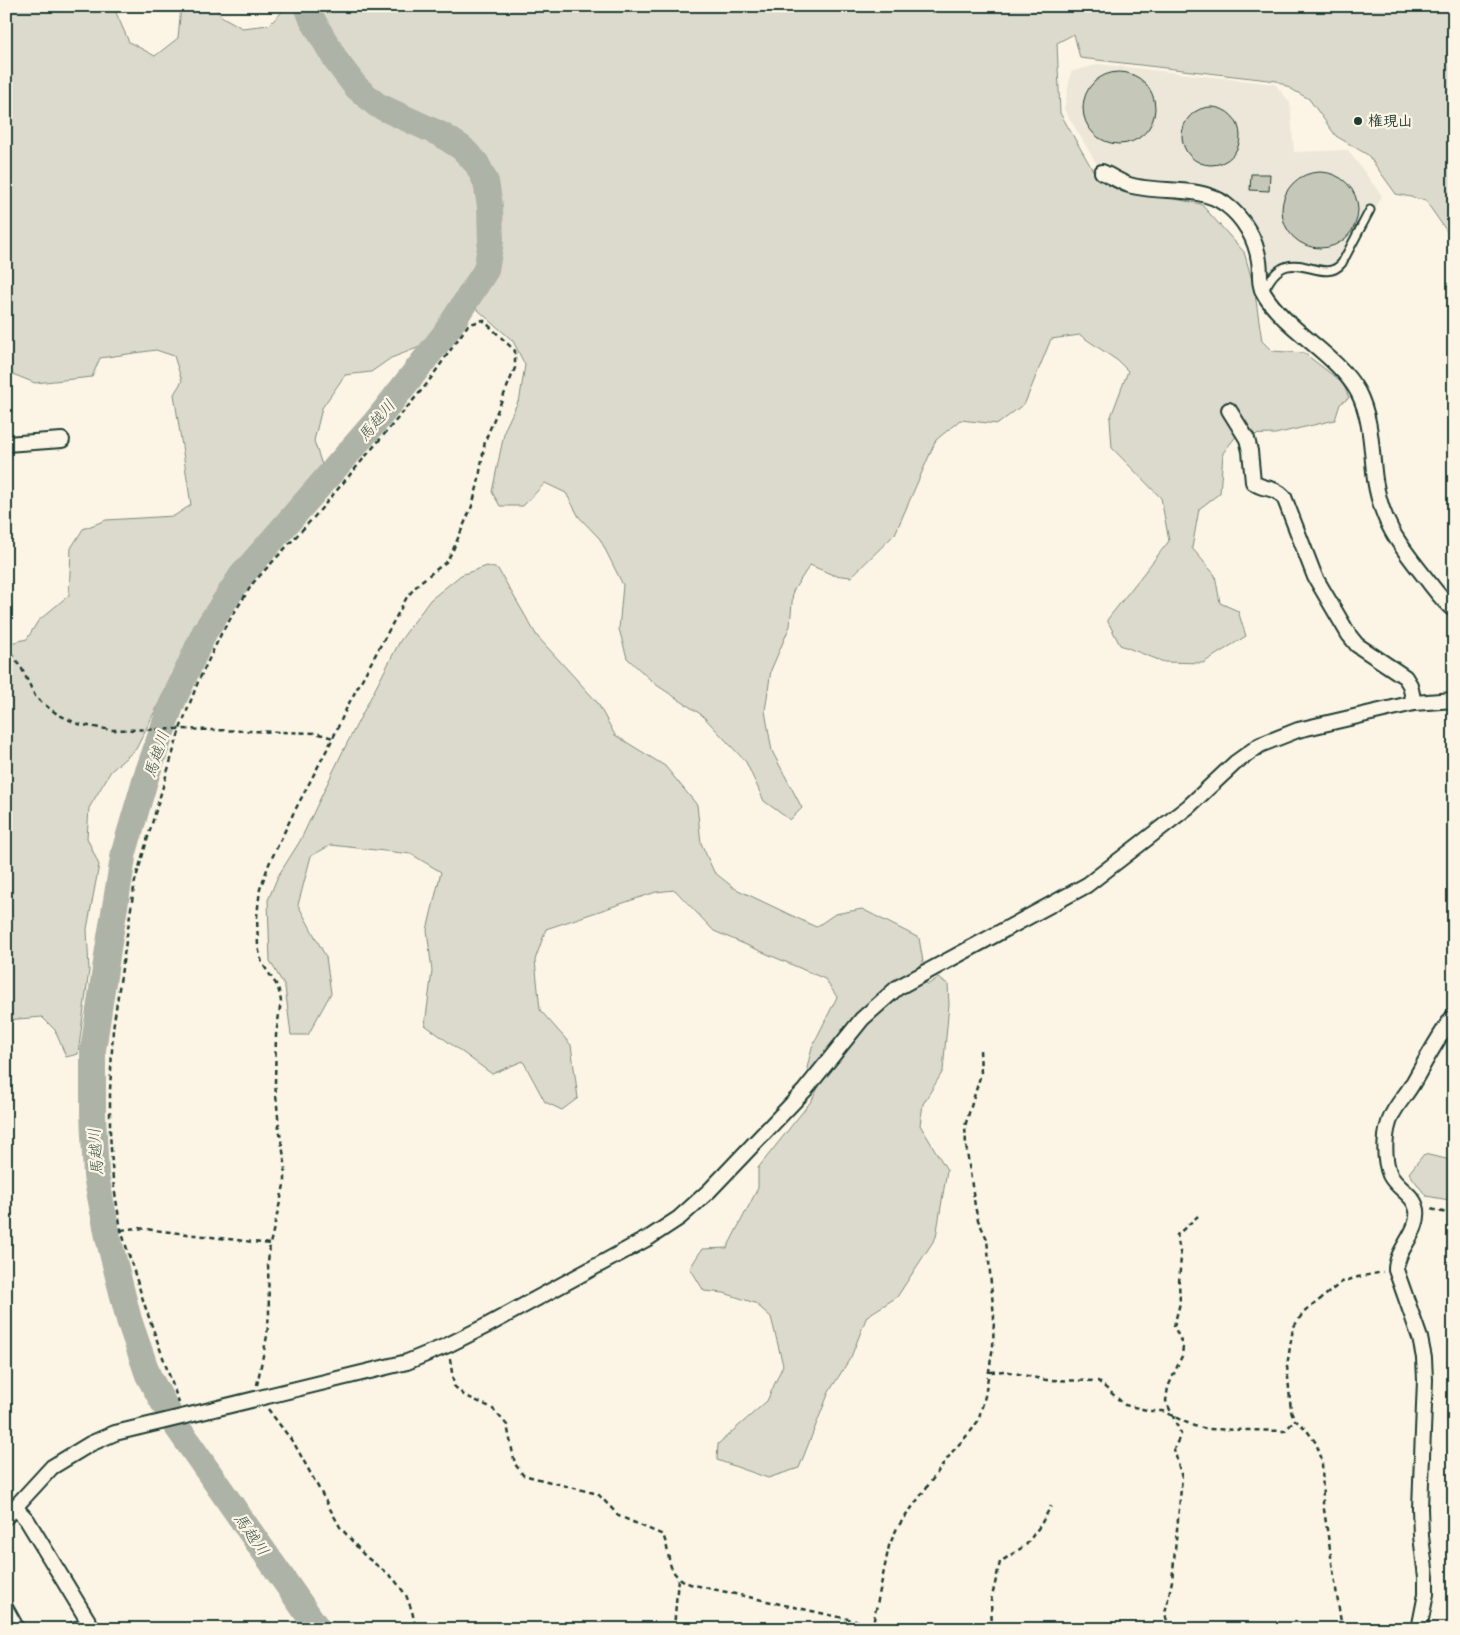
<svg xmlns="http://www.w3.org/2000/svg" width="1460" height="1635" font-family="'Gochi Hand','Klee One',sans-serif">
  <rect width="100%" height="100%" fill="#fcf5e5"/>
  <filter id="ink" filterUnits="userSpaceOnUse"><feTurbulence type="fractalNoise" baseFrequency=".02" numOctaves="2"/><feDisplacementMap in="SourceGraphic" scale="10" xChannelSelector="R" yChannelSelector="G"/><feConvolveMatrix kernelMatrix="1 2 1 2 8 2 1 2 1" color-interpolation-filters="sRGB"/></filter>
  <g filter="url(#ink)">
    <polygon fill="#ece7d8" points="1099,64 1275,84 1290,103 1294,152 1348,150 1382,196 1344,270 1337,276 1307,274 1298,271 1285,270 1277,277 1272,292 1265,281 1259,238 1254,226 1241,208 1222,193 1211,188 1130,180 1099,168 1064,109 1071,72"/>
    <g fill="#dcdacc" stroke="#7e8c80">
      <polygon points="6,6 113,6 129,42 155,56 178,38 181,6 214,6 221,16 242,28 269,25 282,12 281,6 1454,6 1454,255 1446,230 1425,200 1396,194 1368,155 1336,136 1309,99 1277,81 1080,58 1074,34 1057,43 1060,113 1095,174 1127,190 1201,204 1244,252 1254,287 1262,341 1272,351 1304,353 1343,383 1349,398 1340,404 1335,420 1275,434 1237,435 1223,453 1220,493 1199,509 1192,548 1215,575 1220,603 1238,611 1246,636 1203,663 1164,662 1120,645 1107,620 1169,541 1161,498 1112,448 1110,419 1128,371 1118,361 1080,335 1051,339 1025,403 998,424 960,420 936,440 895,534 851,577 833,575 810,565 793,591 790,626 771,670 765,711 772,751 802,808 790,820 764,801 746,762 702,715 655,684 627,658 619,629 623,585 600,539 579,517 566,493 545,483 523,506 500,506 492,492 505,429 520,397 525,365 513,341 469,302 453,311 425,345 391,358 371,372 345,375 322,408 314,441 322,465 303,495 246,555 216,594 194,633 136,749 111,771 89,808 87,838 99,865 87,929 89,970 78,1054 66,1057 55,1030 42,1017 6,1020 6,644 27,639 38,621 69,595 71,548 83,529 106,520 174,516 191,505 174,394 182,381 174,356 156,350 100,358 92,377 35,383 10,373 6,370"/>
      <polygon points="487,566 498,569 537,636 597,702 615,735 665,766 697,805 701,843 714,872 734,888 816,927 835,914 862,909 919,938 927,985 938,978 948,984 949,1004 943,1071 923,1104 920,1125 947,1170 936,1237 897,1297 867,1316 851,1357 829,1392 799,1468 768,1478 717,1460 718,1444 767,1401 783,1365 771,1317 755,1303 724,1293 704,1291 690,1268 702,1249 727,1248 758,1188 758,1168 812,1100 819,1086 807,1068 812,1047 837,997 825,979 714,931 675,890 656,892 546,929 535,960 540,1010 571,1045 578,1098 562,1110 545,1102 523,1061 492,1074 425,1025 432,971 427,930 441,872 411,854 331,845 311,856 298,905 326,957 331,993 308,1035 291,1035 285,987 270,961 268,900 278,876 300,841 341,755 400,641 430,600 461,575"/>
      <polygon points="1424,1154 1451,1160 1454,1159 1454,1197 1449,1200 1426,1196 1409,1173"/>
    </g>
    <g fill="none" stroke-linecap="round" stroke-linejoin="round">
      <polyline stroke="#aeb3a7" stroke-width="26" points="307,6 312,19 337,62 356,87 377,105 442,135 462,148 477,164 486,182 490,206 491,242 486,270 444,335 377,420 241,576 205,631 171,706 146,777 124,852 108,949 93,1050 93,1114 96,1176 108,1237 129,1320 148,1375 175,1424 318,1629"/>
    </g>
    <g fill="#c5c7b9" stroke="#1f3d34">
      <circle cx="1119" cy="108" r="36"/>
      <circle cx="1211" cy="136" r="29"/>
      <circle cx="1320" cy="210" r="38"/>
      <polygon points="1251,174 1270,174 1269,191 1250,190"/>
    </g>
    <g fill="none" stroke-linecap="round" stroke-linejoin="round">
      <g stroke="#1f3d34" stroke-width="11">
        <path id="lane" d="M 1264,291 C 1288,237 1321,289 1342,263 L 1370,210"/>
      </g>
      <g stroke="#1f3d34" stroke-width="18">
        <g id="street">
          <path d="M 1102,172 C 1111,176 1120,182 1129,185 C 1158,194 1200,185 1225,204 C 1243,217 1256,239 1259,261 C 1261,272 1258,284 1264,294 C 1287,331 1337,354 1358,392 C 1372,419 1371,450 1375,480 C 1382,523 1398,543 1424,576 C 1433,587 1442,601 1454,610"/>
          <path d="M 1229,410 L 1247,439 L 1250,451 L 1253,482 C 1264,491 1272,485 1284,497 L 1315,577 L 1349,635 L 1357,645 L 1405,677 L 1410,685 L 1414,703"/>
          <polyline points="6,444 62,440"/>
          <polyline points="15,1507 27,1520 93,1629"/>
          <polyline points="6,1517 52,1467 90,1444 115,1433 161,1422 407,1362 448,1345 486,1326 650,1237 679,1218 709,1191 805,1090 862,1019 897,988 1087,885 1188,807 1235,763 1260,745 1298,730 1414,703 1454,700"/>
          <polyline points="6,1609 17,1629"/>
          <polyline points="75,1629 92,1626"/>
          <path d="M 1419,1629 L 1426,1594 L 1426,1577 L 1421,1536 L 1420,1508 L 1425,1380 L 1424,1358 L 1420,1338 L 1396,1270 C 1396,1249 1420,1232 1417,1210 C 1414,1194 1397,1189 1390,1175 C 1383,1158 1384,1131 1392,1115 C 1397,1104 1407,1094 1413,1083 C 1426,1060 1438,1037 1454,1015"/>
        </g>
      </g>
      <g stroke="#1f3d34" stroke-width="2.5" stroke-dasharray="5 4" stroke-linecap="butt">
        <polyline points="6,646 21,667 36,698 57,714 78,724 111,730 180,729 316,733 333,738"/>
        <polyline points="1431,1209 1450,1214 1454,1218"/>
        <polyline points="121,1230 137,1228 270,1244"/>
        <path d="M 450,1359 L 454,1386 L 464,1395 L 492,1408 L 507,1425 L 515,1464 L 523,1475 L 598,1494 L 619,1516 L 663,1535 C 673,1559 663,1572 690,1584 L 893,1629"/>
        <polyline points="990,1372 1005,1371 1046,1380 1098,1381 1125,1405 1151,1411 1162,1411 1194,1426 1208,1429 1285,1431 1295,1420"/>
        <polyline points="179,1403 145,1306 121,1230 113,1181 110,1132 110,1091 113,1029 135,881 180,729 198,682 222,632 253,583 315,516 426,385 468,325 483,320 515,351 515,368 485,441 478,484 472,506 452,552 446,562 420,582 407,597 348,705 333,738 293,814 269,864 260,889 257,916 258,947 262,963 278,987 281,1001 276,1035 275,1083 279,1128 285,1163 285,1181 270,1244 268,1262 269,1313 267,1336 257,1385"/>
        <polyline points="268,1409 295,1445 340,1527 365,1556 393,1578 406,1595 412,1611 416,1629"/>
        <polyline points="674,1629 678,1578"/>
        <polyline points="872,1629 889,1546 897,1528 953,1451 971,1431 978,1421 985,1396 993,1346 994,1317 987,1239 978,1220 975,1206 966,1145 965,1126 981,1074 980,1049"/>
        <polyline points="992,1629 991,1601 1000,1562 1026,1545 1040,1526 1051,1506"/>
        <polyline points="1169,1629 1165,1613 1172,1581 1182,1478 1174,1449 1181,1434 1166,1401 1168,1387 1182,1356 1183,1346 1174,1326 1180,1303 1179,1282 1181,1257 1177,1235 1198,1216"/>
        <polyline points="1342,1629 1323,1503 1322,1460 1316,1443 1305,1428 1295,1420 1291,1411 1287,1366 1293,1328 1303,1313 1342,1282 1358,1277 1383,1272"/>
      </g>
      <use href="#lane" stroke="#fcf5e5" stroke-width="7"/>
      <use href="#street" stroke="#fcf5e5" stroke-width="14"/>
    </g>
  </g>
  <circle fill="#1f3d34" stroke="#fcf5e5" stroke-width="2" cx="1358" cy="121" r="5"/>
  <g text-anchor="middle" stroke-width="4.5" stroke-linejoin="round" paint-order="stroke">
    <g font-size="15" font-weight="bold" fill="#1f3d34" stroke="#fcf5e5" text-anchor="start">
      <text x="1368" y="126">権現山</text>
    </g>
    <g font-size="16" font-style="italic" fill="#435a51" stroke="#fcf5e5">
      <text transform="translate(376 420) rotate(-50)" y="6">馬越川</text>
      <text transform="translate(156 754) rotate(-72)" y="6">馬越川</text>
      <text transform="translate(95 1152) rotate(-94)" y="6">馬越川</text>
      <text transform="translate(252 1534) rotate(55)" y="6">馬越川</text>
    </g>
  </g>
  <rect width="1460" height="1635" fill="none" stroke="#fcf5e5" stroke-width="25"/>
  <rect x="12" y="12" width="1435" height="1610" fill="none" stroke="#1f3d34" stroke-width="2" filter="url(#ink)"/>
</svg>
